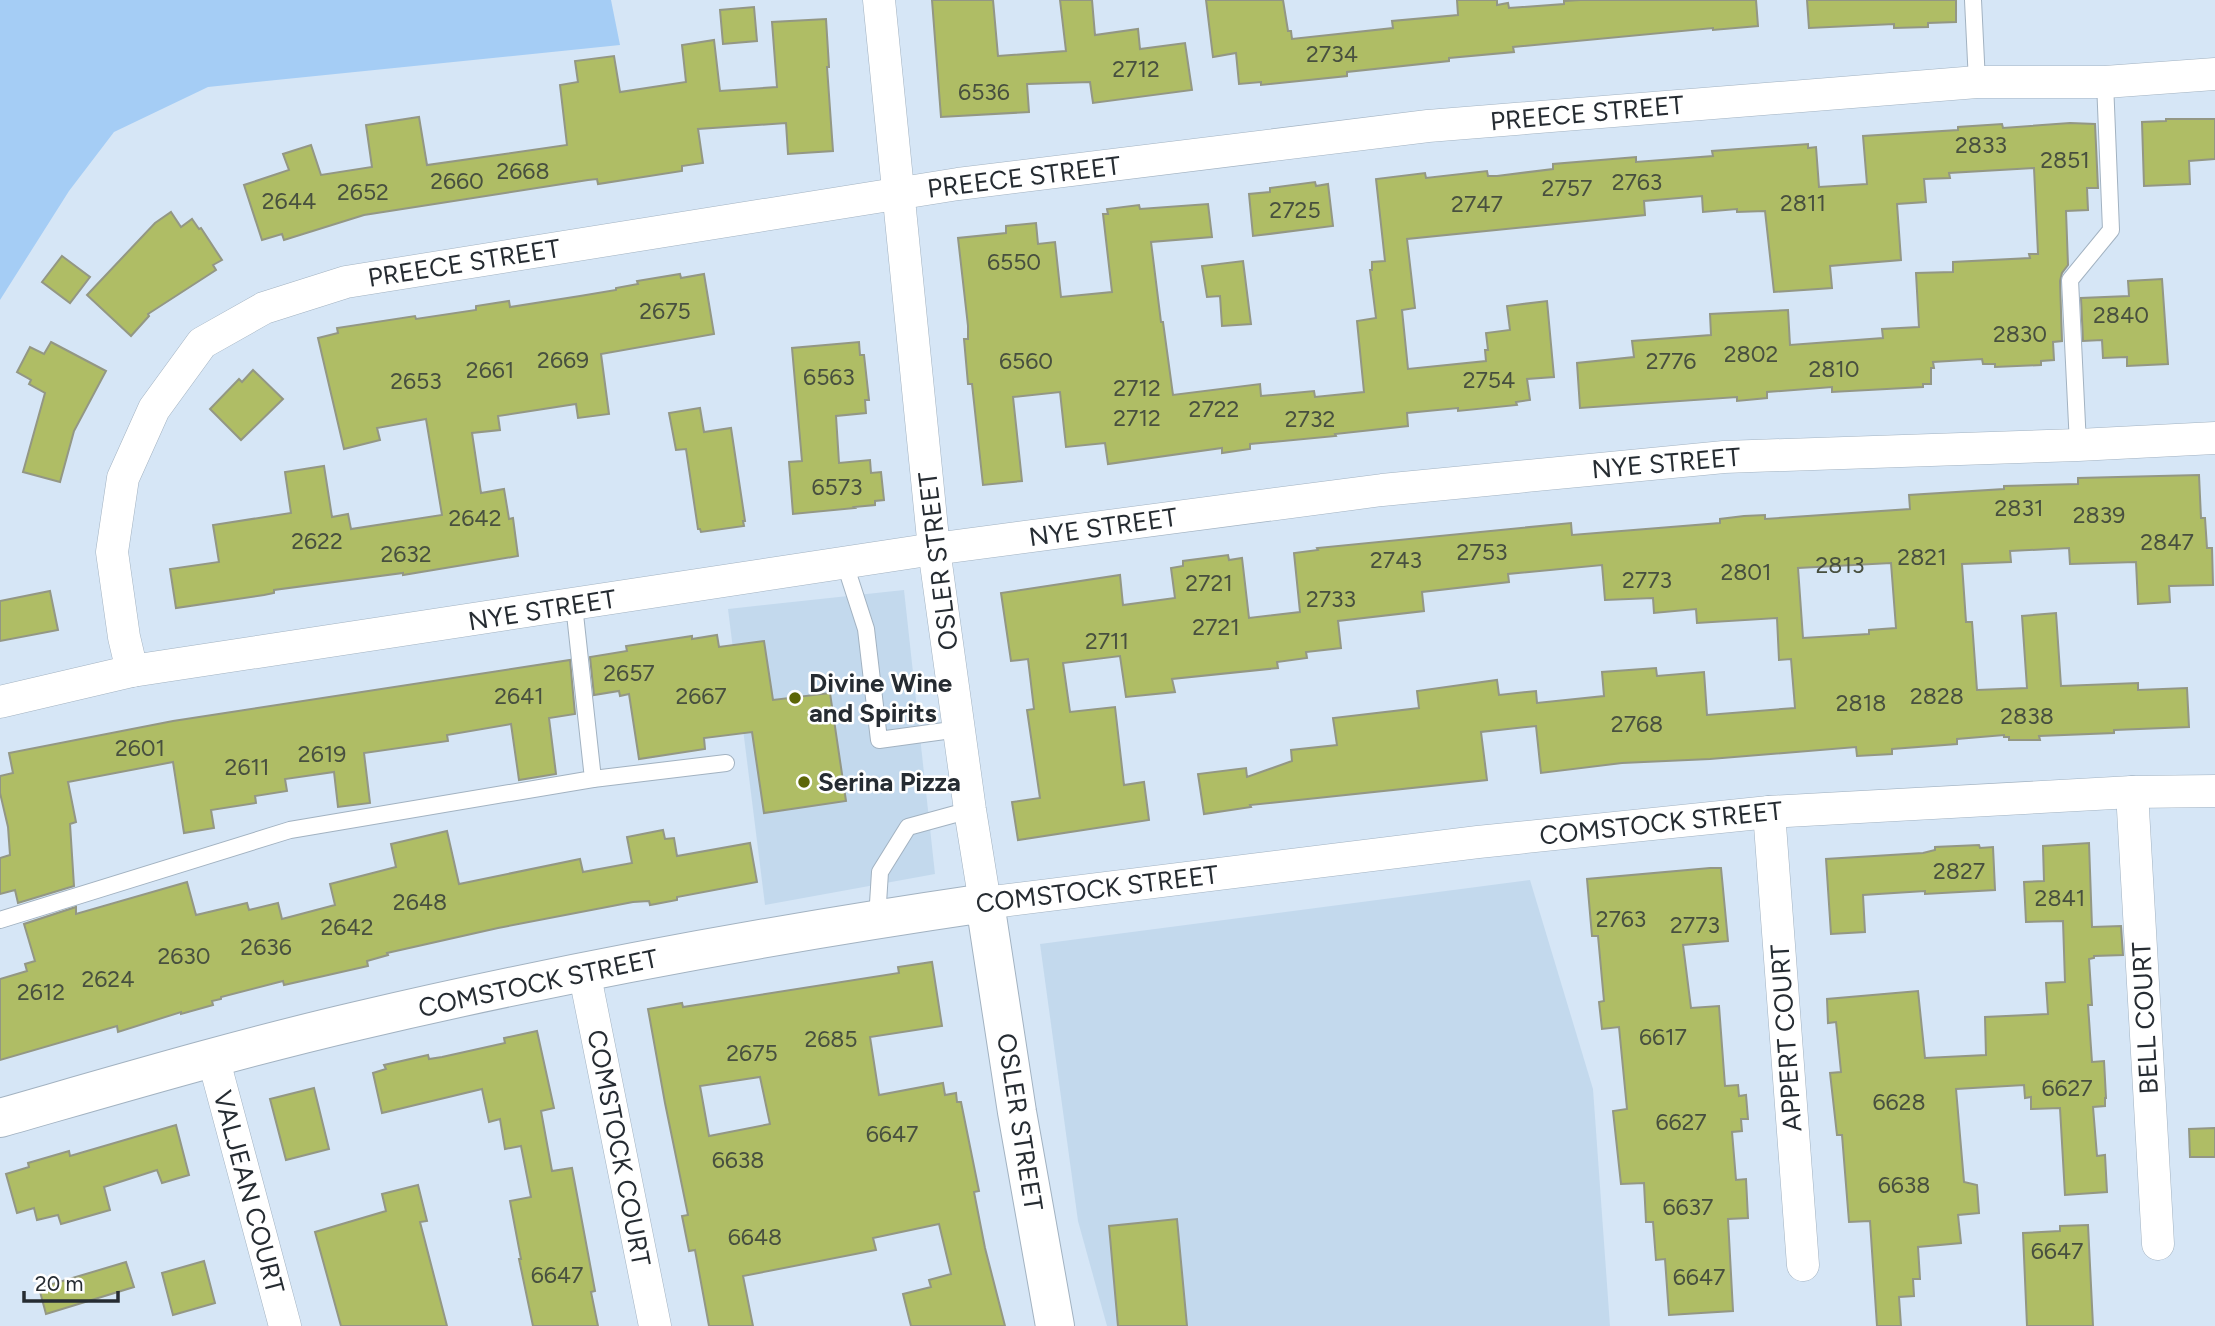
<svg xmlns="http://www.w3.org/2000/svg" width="2215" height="1326" font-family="Figtree,sans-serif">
  <rect width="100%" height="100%" fill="#d6e6f6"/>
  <g fill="#c3d9ed">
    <polygon points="904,590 935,874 765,905 728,609"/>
    <polygon points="1530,880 1593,1089 1610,1326 1107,1326 1078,1221 1040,944"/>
  </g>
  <polygon fill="#a5cdf5" points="0,0 611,0 620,45 208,87 114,132 69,191 0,300"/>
  <g fill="#afbd65" stroke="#939784" stroke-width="2" fill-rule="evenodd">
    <polygon points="932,0 993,0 998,56 1066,51 1060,0 1092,0 1095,35 1138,29 1140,49 1185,43 1192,90 1093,103 1090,82 1027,84 1029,112 941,117"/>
    <polygon points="1206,0 1283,0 1288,31 1291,31 1292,39 1393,28 1392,21 1458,15 1457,0 1497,0 1497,5 1508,3 1509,8 1564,4 1564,1 1580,0 1756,0 1758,26 1713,30 1713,28 1513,47 1514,52 1449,58 1449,61 1347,72 1347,76 1261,85 1261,82 1239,84 1236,53 1213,57"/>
    <polygon points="1807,0 1956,0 1956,22 1928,23 1928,27 1894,28 1894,24 1809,28"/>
    <polygon points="754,7 757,41 723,44 720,10"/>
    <polygon points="826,19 829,67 827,67 833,151 788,154 786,123 698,129 703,163 682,166 682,171 598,184 597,179 588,180 364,215 284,240 282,234 262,240 244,185 289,170 283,154 311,145 321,175 372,167 366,125 419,117 427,165 567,145 560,85 578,82 575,61 614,56 620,92 686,82 682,45 714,40 720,91 777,87 772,22"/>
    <polygon points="2166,119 2215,119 2215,159 2189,161 2190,184 2144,186 2142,122 2166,121"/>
    <polygon points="2070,123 2095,124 2098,188 2087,188 2088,210 2066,211 2068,265 2062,273 2060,281 2062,341 2053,342 2054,360 2041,361 2041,365 1995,367 1995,364 1983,364 1982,359 1933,362 1934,368 1931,368 1931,384 1923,384 1923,387 1832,392 1832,387 1767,392 1767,398 1737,401 1737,397 1580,408 1577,363 1634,357 1632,341 1711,335 1710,314 1788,310 1790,345 1883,338 1882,329 1919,327 1916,273 1953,272 1953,262 2030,258 2029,254 2038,254 2034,168 1949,173 1950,178 1924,179 1926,202 1897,204 1901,260 1830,266 1832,288 1774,292 1765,211 1737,212 1737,209 1703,212 1702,196 1644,201 1645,215 1407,239 1415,308 1402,310 1408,369 1486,361 1485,350 1488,350 1486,333 1510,330 1507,306 1547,301 1554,377 1527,379 1530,400 1516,402 1517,405 1458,411 1458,408 1407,413 1408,426 1335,434 1336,436 1250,444 1250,449 1222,453 1222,448 1108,464 1105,443 1066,447 1060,392 1013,397 1022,481 983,485 972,384 968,384 964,339 968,339 968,326 958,238 1006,233 1006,226 1036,223 1038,244 1055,242 1061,297 1112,292 1103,214 1108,214 1107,209 1139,205 1140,209 1208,204 1212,237 1151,242 1161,322 1163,322 1173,395 1260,384 1261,396 1314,391 1315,397 1364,392 1357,321 1376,318 1370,270 1372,270 1372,262 1385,261 1376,179 1425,173 1426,178 1487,171 1488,176 1497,176 1553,169 1553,164 1636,157 1636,162 1713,156 1712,151 1808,144 1808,148 1816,147 1819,187 1867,184 1863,136 1958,130 1958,127 2002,124 2003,128"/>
    <polygon points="1315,182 1316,186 1328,184 1333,226 1253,236 1249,194 1270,192 1270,188"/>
    <polygon points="171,212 181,227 192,219 199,229 201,228 222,260 213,265 216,270 148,314 149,316 131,336 87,295 155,223"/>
    <polygon points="62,256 90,277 70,303 42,282"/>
    <polygon points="1243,261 1251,324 1222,326 1220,296 1207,297 1202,266"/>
    <polygon points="680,274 681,278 704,274 714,334 601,354 609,414 578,418 576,404 498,416 500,430 472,433 481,493 504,489 509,519 513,518 518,556 403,575 403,573 274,590 274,593 264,595 176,608 170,569 219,562 213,525 291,513 285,472 324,466 332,517 348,514 351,529 442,515 426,419 377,428 380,440 344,449 318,338 338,333 337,328 415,316 416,319 476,310 476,306 509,301 510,307 580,296 616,290 616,288 638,284 637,281"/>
    <polygon points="2162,279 2168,364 2127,366 2127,357 2103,358 2102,340 2083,341 2081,298 2129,296 2128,281"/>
    <polygon points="51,342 106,371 74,431 60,482 23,472 45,393 29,384 31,380 17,372 30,347 44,354"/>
    <polygon points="859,342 860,355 864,355 869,400 865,400 866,413 836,416 839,463 870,460 871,473 881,472 884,500 875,501 875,505 854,507 855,508 793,514 789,462 802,461 792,348"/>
    <polygon points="253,370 283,399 241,440 210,409 239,379 242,382"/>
    <polygon points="700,408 704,432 731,428 745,521 743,521 744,526 701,532 700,529 698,529 686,449 676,450 669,413"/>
    <path d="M 2199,475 L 2201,518 L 2205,518 L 2207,548 L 2212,548 L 2213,585 L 2169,586 L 2170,602 L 2138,604 L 2136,562 L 2070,564 L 2069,548 L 2010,551 L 2011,562 L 1962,564 L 1966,622 L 1972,622 L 1977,690 L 2027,688 L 2022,616 L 2056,613 L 2061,686 L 2138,683 L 2138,690 L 2187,688 L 2189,727 L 2114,730 L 2114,733 L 2039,736 L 2040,740 L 2009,740 L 2009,737 L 2004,737 L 2004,735 L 1957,739 L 1957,744 L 1892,749 L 1892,754 L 1857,756 L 1856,747 L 1710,759 L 1622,763 L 1541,773 L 1536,726 L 1481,732 L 1487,780 L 1250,805 L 1251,807 L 1204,814 L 1198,774 L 1246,768 L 1247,777 L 1292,761 L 1291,750 L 1337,745 L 1333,718 L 1419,708 L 1417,691 L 1497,680 L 1499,695 L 1536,691 L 1537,703 L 1604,696 L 1602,672 L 1656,668 L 1657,676 L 1704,672 L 1707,715 L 1795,708 L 1791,659 L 1779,660 L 1777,618 L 1697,623 L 1696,609 L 1654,613 L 1653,598 L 1605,600 L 1602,565 L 1508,574 L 1509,582 L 1422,592 L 1424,611 L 1338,621 L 1341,648 L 1306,652 L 1307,658 L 1277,662 L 1278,668 L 1172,679 L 1175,692 L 1126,697 L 1120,656 L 1063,663 L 1070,712 L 1115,707 L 1124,785 L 1144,782 L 1149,820 L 1018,840 L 1012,802 L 1040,798 L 1027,710 L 1034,709 L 1028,659 L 1011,661 L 1001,593 L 1120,575 L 1123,605 L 1175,598 L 1171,568 L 1183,566 L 1183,561 L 1228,555 L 1229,560 L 1242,558 L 1249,618 L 1300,612 L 1294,553 L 1318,550 L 1317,548 L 1571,523 L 1572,535 L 1720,523 L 1720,519 L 1744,516 L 1765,515 L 1765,519 L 1910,509 L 1909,495 L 2004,489 L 2004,486 L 2078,484 L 2078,478 ZM 1891,563 L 1896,628 L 1869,630 L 1869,634 L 1803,638 L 1798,568 Z"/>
    <polygon points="50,591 58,630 0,641 0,601"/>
    <polygon points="717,635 719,647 764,641 773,700 830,693 846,801 764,813 752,732 704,738 705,749 639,759 629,694 620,696 619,691 594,695 590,657 627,651 626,646 692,636 692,639"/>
    <polygon points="570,660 575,714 549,718 556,774 519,780 511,724 447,735 448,741 364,753 370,803 338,807 334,772 285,779 287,791 255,796 256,803 211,810 214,828 184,833 173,762 68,782 76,822 70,824 74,886 18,903 15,890 0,894 0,858 10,855 8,827 0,793 0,776 13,773 9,753 173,721"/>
    <polygon points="663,830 665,839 674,838 677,856 750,843 757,882 677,897 677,900 650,905 649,901 633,902 498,928 387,953 388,955 367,961 368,966 284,985 283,981 221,997 221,999 212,1001 213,1005 181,1014 181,1012 118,1032 117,1026 0,1060 0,979 27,971 25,964 35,961 24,924 76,907 76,914 187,882 196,915 247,903 249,910 278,903 282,919 335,905 330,884 396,867 391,844 447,831 459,884 580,859 583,872 632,863 627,837"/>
    <polygon points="2089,843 2092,927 2121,926 2123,955 2094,956 2094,958 2089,959 2092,1005 2088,1005 2092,1062 2104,1061 2106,1098 2105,1098 2105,1106 2093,1107 2097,1156 2105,1155 2107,1192 2065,1195 2060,1108 2031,1109 2031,1097 2025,1098 2024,1085 1956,1089 1964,1182 1977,1185 1979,1213 1958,1215 1961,1243 1918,1247 1920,1279 1913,1279 1914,1296 1899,1297 1901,1326 1877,1326 1870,1221 1849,1222 1842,1135 1837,1135 1830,1073 1841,1072 1836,1022 1828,1023 1827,999 1918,991 1925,1058 1986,1055 1985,1017 2048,1014 2046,983 2065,982 2063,921 2026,922 2024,882 2044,881 2043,846"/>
    <polygon points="1979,845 1980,848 1993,847 1995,890 1925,894 1925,891 1863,895 1865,932 1831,934 1826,859 1923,853 1935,850 1935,847"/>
    <polygon points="1710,868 1721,868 1728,941 1683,945 1691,1008 1719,1006 1725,1086 1738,1085 1739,1096 1746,1095 1748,1119 1741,1119 1742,1131 1732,1132 1736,1180 1746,1179 1748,1218 1728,1219 1733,1311 1669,1315 1665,1259 1656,1260 1653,1222 1646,1222 1644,1183 1621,1184 1613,1111 1627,1109 1619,1027 1602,1029 1599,1002 1604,1001 1598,936 1592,936 1587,879"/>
    <path d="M 932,962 L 942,1026 L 870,1037 L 879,1095 L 943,1083 L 945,1095 L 956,1093 L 957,1102 L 961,1102 L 979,1191 L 974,1192 L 985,1248 L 1005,1326 L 911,1326 L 903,1294 L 931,1287 L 929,1280 L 951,1274 L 939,1224 L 873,1238 L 876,1250 L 743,1276 L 753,1326 L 709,1326 L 695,1250 L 689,1251 L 682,1216 L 688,1215 L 665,1103 L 648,1009 L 682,1003 L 683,1007 L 899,973 L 898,967 ZM 760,1077 L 770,1124 L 709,1136 L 700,1086 Z"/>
    <polygon points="537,1031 554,1108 541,1111 552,1171 572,1168 595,1291 591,1292 598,1326 533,1326 519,1259 521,1259 510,1201 531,1197 521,1146 505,1149 500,1119 489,1122 482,1089 382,1113 373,1073 386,1069 384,1065 428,1055 429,1059 442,1057 505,1043 504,1038"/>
    <polygon points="314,1088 329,1149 286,1160 270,1099"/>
    <polygon points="176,1125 189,1175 162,1183 157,1170 104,1187 110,1210 61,1224 58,1215 37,1220 34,1208 17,1213 6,1174 29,1167 28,1163 69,1151 70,1156"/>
    <polygon points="2215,1128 2215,1157 2190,1157 2189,1129"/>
    <polygon points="418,1185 427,1221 420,1222 447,1326 341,1326 315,1232 386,1211 382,1194"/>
    <polygon points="1177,1219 1187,1326 1118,1326 1109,1226"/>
    <polygon points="2088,1225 2093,1326 2027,1326 2023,1233 2060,1231 2060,1226"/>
    <polygon points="204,1261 215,1303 173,1315 162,1273"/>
    <polygon points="126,1262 134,1287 46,1314 39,1288"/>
  </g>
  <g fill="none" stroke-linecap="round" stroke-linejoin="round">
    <g stroke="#a2b2c1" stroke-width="18">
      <g id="lane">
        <polyline points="1973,0 1977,82"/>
        <polyline points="2078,445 2070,280 2111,230 2105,82"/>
        <polyline points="845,564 866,629 879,740 959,729"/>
        <polyline points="593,779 726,763"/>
        <polyline points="877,919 880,872 908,827 970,810"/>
        <polyline points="0,920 290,830 593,779 574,605"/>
      </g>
    </g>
    <g stroke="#a2b2c1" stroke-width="33">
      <g id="street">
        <polyline points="879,0 934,549 970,810 985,903 1478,842 1769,812 2132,792 2215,791"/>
        <polyline points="132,671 124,637 112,552 123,478 154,409 202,343 264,308 346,282 958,184 1428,126 1977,82 2105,82 2215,74"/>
        <polyline points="0,702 132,671 934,549 1382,490 1724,457 2078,445 2215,438"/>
        <polyline points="2132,792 2158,1244"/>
        <polyline points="1769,812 1803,1265"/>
        <polyline points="584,971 655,1326"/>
        <polyline points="213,1057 285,1326"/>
      </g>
    </g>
    <g stroke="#a2b2c1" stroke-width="40">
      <path id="secondary" d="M 0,1118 C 119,1084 237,1049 357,1021 C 565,972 774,934 985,903 L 1017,1112 L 1055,1326"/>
    </g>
    <use href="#lane" stroke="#fff" stroke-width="16"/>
    <use href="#street" stroke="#fff" stroke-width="32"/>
    <use href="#secondary" stroke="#fff" stroke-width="38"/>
  </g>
  <g fill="#5c6607" stroke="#fff" stroke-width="2.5">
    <circle cx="795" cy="698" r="7"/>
    <circle cx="804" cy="782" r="7"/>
  </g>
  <g text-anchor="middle" stroke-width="5" stroke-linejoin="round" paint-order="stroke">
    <g font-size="23" fill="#48503f">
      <text x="1332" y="62">2734</text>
      <text x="1136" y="77">2712</text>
      <text x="984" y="100">6536</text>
      <text x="1981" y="153">2833</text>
      <text x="2065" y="168">2851</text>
      <text x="523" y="179">2668</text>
      <text x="457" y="189">2660</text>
      <text x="1637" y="190">2763</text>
      <text x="1567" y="196">2757</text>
      <text x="363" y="200">2652</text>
      <text x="289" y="209">2644</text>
      <text x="1803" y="211">2811</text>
      <text x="1477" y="212">2747</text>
      <text x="1295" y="218">2725</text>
      <text x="1014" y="270">6550</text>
      <text x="665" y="319">2675</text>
      <text x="2121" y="323">2840</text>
      <text x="2020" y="342">2830</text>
      <text x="1751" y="362">2802</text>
      <text x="563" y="368">2669</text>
      <text x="1026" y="369">6560</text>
      <text x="1671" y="369">2776</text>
      <text x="1834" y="377">2810</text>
      <text x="490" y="378">2661</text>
      <text x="829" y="385">6563</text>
      <text x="1489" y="388">2754</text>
      <text x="416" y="389">2653</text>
      <text x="1137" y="396">2712</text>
      <text x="1214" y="417">2722</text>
      <text x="1137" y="426">2712</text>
      <text x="1310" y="427">2732</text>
      <text x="837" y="495">6573</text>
      <text x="2019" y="516">2831</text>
      <text x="2099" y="523">2839</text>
      <text x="475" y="526">2642</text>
      <text x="317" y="549">2622</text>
      <text x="2167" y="550">2847</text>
      <text x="1482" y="560">2753</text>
      <text x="406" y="562">2632</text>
      <text x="1922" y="565">2821</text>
      <text x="1396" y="568">2743</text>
      <text x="1840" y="573">2813</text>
      <text x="1746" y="580">2801</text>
      <text x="1647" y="588">2773</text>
      <text x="1209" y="591">2721</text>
      <text x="1331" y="607">2733</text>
      <text x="1216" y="635">2721</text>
      <text x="1107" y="649">2711</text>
      <text x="629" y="681">2657</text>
      <text x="519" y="704">2641</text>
      <text x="701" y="704">2667</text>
      <text x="1937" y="704">2828</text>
      <text x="1861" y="711">2818</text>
      <text x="2027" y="724">2838</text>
      <text x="1637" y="732">2768</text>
      <text x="140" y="756">2601</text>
      <text x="322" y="762">2619</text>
      <text x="247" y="775">2611</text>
      <text x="1959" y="879">2827</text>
      <text x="2060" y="906">2841</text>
      <text x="420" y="910">2648</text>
      <text x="1621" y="927">2763</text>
      <text x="1695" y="933">2773</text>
      <text x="347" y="935">2642</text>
      <text x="266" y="955">2636</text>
      <text x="184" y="964">2630</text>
      <text x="108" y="987">2624</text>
      <text x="41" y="1000">2612</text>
      <text x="1663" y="1045">6617</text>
      <text x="831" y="1047">2685</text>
      <text x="752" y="1061">2675</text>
      <text x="2067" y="1096">6627</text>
      <text x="1899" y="1110">6628</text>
      <text x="1681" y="1130">6627</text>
      <text x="892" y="1142">6647</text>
      <text x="738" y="1168">6638</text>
      <text x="1904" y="1193">6638</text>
      <text x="1688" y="1215">6637</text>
      <text x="755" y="1245">6648</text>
      <text x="2057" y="1259">6647</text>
      <text x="557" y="1283">6647</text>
      <text x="1699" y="1285">6647</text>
    </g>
    <g font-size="26" fill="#262c32" stroke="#fff">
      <text transform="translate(1587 113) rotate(-5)" y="9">PREECE STREET</text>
      <text transform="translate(1024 177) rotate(-7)" y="9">PREECE STREET</text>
      <text transform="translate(464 263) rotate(-9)" y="9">PREECE STREET</text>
      <text transform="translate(1666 463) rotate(-5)" y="9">NYE STREET</text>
      <text transform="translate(1103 527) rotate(-8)" y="9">NYE STREET</text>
      <text transform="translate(938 561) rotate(-97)" y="9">OSLER STREET</text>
      <text transform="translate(542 610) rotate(-9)" y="9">NYE STREET</text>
      <text transform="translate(1661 823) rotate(-6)" y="9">COMSTOCK STREET</text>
      <text transform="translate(1097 889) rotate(-7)" y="9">COMSTOCK STREET</text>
      <text transform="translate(538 983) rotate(-12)" y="9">COMSTOCK STREET</text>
      <text transform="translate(2145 1018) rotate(-93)" y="9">BELL COURT</text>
      <text transform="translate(1786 1038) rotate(-94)" y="9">APPERT COURT</text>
      <text transform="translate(1020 1122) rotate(81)" y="9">OSLER STREET</text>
      <text transform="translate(619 1148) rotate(79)" y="9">COMSTOCK COURT</text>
      <text transform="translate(249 1192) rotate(75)" y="9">VALJEAN COURT</text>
    </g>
    <g font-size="26" font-weight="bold" fill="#262c32" stroke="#fff" text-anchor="start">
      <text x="809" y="692">Divine Wine<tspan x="809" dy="30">and Spirits</tspan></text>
      <text x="818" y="791">Serina Pizza</text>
    </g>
  </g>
  <path d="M24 1291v10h94v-10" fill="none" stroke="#262c32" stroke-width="3.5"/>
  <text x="35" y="1291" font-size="21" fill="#262c32" stroke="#ffffff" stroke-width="5" paint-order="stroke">20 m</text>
</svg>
